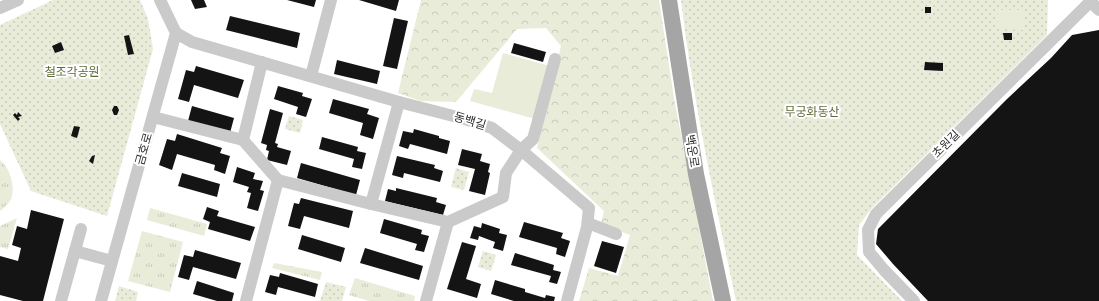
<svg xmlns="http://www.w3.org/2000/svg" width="1099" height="301" font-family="Karla,'Noto Sans KR',sans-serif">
  <defs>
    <pattern id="grass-tufts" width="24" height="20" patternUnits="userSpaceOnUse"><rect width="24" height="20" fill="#e8ecd9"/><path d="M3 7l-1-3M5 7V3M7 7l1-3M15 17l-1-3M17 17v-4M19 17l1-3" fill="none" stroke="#c7cbbb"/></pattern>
    <pattern id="forest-crowns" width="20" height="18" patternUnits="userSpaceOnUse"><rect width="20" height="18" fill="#e8ecd9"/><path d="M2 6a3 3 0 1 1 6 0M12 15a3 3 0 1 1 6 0" fill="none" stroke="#c7cbbb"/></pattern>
    <pattern id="park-dots" width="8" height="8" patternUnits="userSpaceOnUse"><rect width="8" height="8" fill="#e8ecd9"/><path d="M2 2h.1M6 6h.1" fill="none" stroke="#c7cbbb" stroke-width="1.8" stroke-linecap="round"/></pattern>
  </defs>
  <rect width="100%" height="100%" fill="#fff"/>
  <g fill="url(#grass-tufts)">
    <path d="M 0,160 C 9,167 15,184 12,196 C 11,202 5,207 0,211 Z"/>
    <polygon points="150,208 207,224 204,236 147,220"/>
    <polygon points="17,218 8,249 0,247 0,226"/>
    <polygon points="142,231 183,242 170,292 128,281"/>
    <polygon points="274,263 322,272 320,280 272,268"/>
    <polygon points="355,278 415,296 414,301 369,301 349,295"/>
  </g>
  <polygon fill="url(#forest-crowns)" points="421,0 659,0 674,98 713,301 579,301 589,268 618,276 630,235 601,224 604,211 537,148 561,46 546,28 517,29 456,102 421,101 398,93"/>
  <g fill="url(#park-dots)">
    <polygon points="53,0 140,0 148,19 153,49 107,216 31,191 0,124 0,25"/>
    <path d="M 681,0 L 1048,0 L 1047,35 L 872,208 L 859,225 L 857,255 L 902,301 L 736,301 C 715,201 693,101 681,0 Z"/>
    <polygon points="289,116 303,120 300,133 285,129"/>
    <polygon points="456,168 469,172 464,190 451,187"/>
    <polygon points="483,251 496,255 491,271 478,267"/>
    <polygon points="326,282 346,287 342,301 320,301"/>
    <polygon points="119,286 138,292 136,301 115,301"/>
  </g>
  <g fill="#e8ecd9">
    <polygon points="998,10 1024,10 1024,30 997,29"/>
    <polygon points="503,53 550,66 535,119 470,101 474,89 492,93"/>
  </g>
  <g fill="#141414">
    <polygon points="191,0 204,0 207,7 195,9"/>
    <polygon points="287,0 316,0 314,7"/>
    <polygon points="359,0 399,0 396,11"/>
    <rect x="925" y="7" width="6" height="6"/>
    <polygon points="230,16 300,33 297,48 226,30"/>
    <polygon points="394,18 408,21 397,69 383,66"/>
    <polygon points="1099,30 1099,301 928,301 893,264 876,244 878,229 1007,99 1051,58 1072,35"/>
    <polygon points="1003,33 1012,33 1012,40 1004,40"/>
    <polygon points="129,35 134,54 128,55 124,36"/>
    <polygon points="61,42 64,50 55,53 52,46"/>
    <polygon points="514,43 546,52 543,62 511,53"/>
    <polygon points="337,60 380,71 377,84 334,74"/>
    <polygon points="925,62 943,63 943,71 924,70"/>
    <polygon points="196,66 244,80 238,98 194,85 189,102 178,99 186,70 194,72"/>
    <polygon points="278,86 303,93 302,96 312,99 306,117 296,114 298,107 274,99"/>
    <polygon points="333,99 369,109 367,114 379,118 373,139 360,135 363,123 329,113"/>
    <polygon points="114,106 117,106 119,110 117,115 114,115 112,110"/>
    <polygon points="192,106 234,118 230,133 188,121"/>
    <polygon points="270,109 283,113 275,143 278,144 277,147 291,151 287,165 267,160 269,151 266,150 267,145 261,143"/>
    <polygon points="18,112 22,116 18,117 20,119 18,121 13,115 15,113 17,115"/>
    <polygon points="74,126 80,127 77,138 71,136"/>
    <polygon points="414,129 439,136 439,138 450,141 447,154 410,144 408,149 399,146 403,131 413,133"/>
    <polygon points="177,134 222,148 220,153 230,156 225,174 214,170 215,165 177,154 172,170 159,165 167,139 175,141"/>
    <polygon points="322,137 358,147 357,151 366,153 362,169 352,167 354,159 319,149"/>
    <polygon points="462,149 482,154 480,161 490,164 488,172 490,173 485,195 469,191 475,169 458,165"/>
    <polygon points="95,155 93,164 89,161 92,156"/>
    <polygon points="397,156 435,165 434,168 443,171 440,182 404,173 403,178 392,175"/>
    <polygon points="301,163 360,180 356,195 297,178"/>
    <polygon points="237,167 255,173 253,179 263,181 260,190 264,191 258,211 247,208 251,193 247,192 249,187 233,182"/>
    <polygon points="182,173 220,184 217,197 178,186"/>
    <polygon points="396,188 437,198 436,202 446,205 443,215 385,201 388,189 396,191"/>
    <polygon points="301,198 353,211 349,228 304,216 300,229 288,226 294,203 299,204"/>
    <polygon points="207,207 219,211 217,216 255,227 250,241 208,229 210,222 203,219"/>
    <polygon points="31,210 64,219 43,301 23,301 0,295 0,256 18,261 21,248 12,245 17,226 27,229"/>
    <polygon points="384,219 422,230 421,234 429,236 424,252 415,250 417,244 380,233"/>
    <polygon points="524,222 563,233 561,238 570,241 565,257 556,254 557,248 519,237"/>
    <polygon points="482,223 500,229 499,233 507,235 503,251 493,248 495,242 479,236 478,240 470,238 474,226 481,228"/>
    <polygon points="302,235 345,248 341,262 298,249"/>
    <polygon points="602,241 624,247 616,273 594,266"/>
    <polygon points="462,242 476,246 466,279 481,284 477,298 447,289"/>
    <polygon points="365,248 423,266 419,280 360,263"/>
    <polygon points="195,250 241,263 236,279 193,267 189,280 178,277 184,255 193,257"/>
    <polygon points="515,253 554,265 553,270 561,272 557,284 549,282 551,276 511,265"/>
    <polygon points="280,273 318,284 315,297 278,287 276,295 265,292 270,275 279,277"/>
    <polygon points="495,280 525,289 525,292 545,298 546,295 555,297 554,301 514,301 491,294"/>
    <polygon points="197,281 234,293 232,301 217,301 193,294"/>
  </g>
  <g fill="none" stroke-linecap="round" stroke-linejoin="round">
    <g stroke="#cacaca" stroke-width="12">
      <polyline points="1089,0 1099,10"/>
      <polyline points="0,8 18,0"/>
      <polyline points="176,33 192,42 399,102 465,119 492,128 521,150 589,208 587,227 567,301"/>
      <polyline points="262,62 243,140 278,180 371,204 448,222 503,197 506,173 521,150 533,139 555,59"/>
      <polyline points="311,76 331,0"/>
      <polyline points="153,117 243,140"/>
      <polyline points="371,204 399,102"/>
      <polyline points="588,223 616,234"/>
      <polyline points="75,251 112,261"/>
      <polyline points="61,301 81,229"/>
      <polyline points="101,301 176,33 160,0"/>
      <polyline points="246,301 278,180"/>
      <polyline points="426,301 448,222"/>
      <polyline points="914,301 884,270 869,252 868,230 876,214 1092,0"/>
    </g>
    <polyline stroke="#a5a5a5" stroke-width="16" points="669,0 696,174 723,301"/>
  </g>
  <g text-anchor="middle" stroke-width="4" stroke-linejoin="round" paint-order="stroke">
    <g font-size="12" fill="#5e6c37" stroke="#fff">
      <text x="72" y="76">철조각공원</text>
      <text x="812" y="116">무궁화동산</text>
    </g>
    <g font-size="12" fill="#2d2d2d" stroke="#fff">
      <text transform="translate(470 121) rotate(17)" y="4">동백길</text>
      <text transform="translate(946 144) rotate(-45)" y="4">초원길</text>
      <text transform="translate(144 149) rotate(-74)" y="4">금호로</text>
      <text transform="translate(692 151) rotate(81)" y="4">백운로</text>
    </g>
  </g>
</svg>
